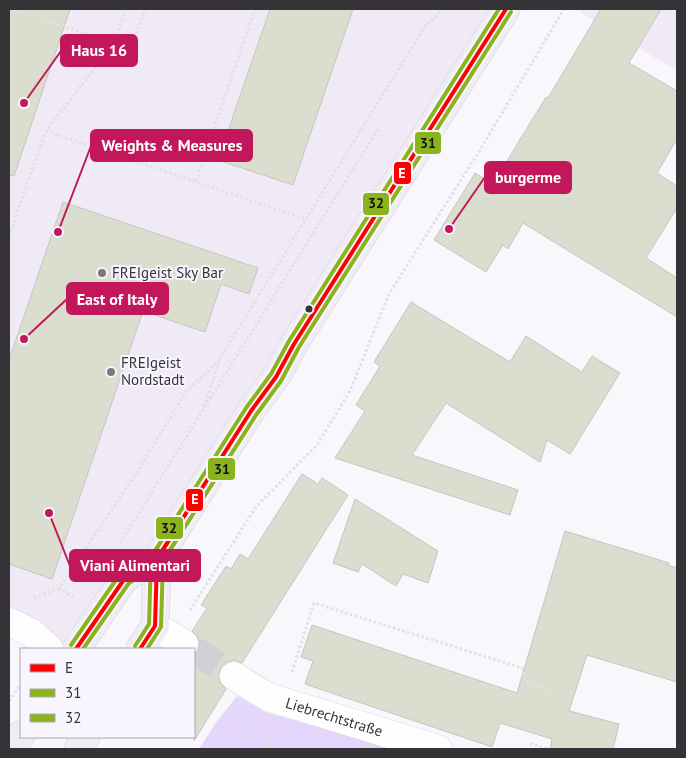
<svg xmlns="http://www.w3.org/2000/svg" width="686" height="758" font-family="'PT Sans',sans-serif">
  <rect width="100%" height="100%" fill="#f9f7fc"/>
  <g fill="#efeaf6">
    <polygon points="9,9 495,9 92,649 61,649 9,628"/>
    <polygon points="582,9 677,9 677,71 580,12"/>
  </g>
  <polygon fill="#e5d6fc" points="237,696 265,712 394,749 199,749 217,721"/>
  <g fill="#dbdecf" stroke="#c5c4c4">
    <polygon points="9,9 70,9 14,176 9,175"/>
    <polygon points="270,9 353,9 293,185 218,160"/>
    <polygon points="601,9 661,9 629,63 677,91 677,139 657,173 677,186 677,208 646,258 677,278 677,317 523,223 508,249 503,245 486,272 434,240 475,173 493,184 546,97 548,98"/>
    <polygon points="63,202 258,268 249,294 221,284 205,332 143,311 52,579 9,564 9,360"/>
    <polygon points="411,302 510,362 526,336 582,372 592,356 620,373 570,454 547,440 540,462 446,403 412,455 518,490 510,515 335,458 365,411 356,405 380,366 374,362"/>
    <polygon points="302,474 318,484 322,478 348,495 242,663 234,660 227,662 221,667 218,676 221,684 226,689 194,741 194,656 197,652 200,644 197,636 192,631 207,608 201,605 226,566 231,569 240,554 248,559"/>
    <polygon points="355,499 438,551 428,583 403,574 396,586 362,564 358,572 333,563"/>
    <polygon points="565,531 669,563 668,565 677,568 677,682 587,655 569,711 619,724 613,749 550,749 552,739 500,723 492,747 305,684 313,661 301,657 312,625 517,693"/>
  </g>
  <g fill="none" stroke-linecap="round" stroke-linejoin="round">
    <polyline stroke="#d2d0d5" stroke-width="28" stroke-dasharray="28 14" stroke-linecap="butt" points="194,650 234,676"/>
    <g stroke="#cecdd1" stroke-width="29">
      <g id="street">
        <polyline points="9,622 32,633 49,649"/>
        <polyline points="155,626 184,644"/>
        <path id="s1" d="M 234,676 L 268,697 L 438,749"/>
      </g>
    </g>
    <g stroke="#d4d3d6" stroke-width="29">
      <g id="primary">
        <polyline points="76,649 125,578 157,559 251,411 276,377 294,344 506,9"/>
        <polyline points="140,649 155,626 157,559"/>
        <polyline points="12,749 21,735"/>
        <polyline points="78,749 86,737"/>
      </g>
    </g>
    <g stroke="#e1e0e2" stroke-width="3" stroke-dasharray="2.5 2.5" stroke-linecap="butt">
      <polyline points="12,9 26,14"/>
      <polyline points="126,9 114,43 131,49 145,9"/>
      <polyline points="46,131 306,219"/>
      <polyline points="196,181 255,9"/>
      <polyline points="9,236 46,131 114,43 43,19"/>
      <polyline points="204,407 220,358 426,25 444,9"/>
      <polyline points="120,543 379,128"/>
      <polyline points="59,588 74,598"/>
      <polyline points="34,598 59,588 137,472 186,392 220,359"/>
      <polyline points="190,610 256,507 317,445 350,391 389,294 480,150 564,9"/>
      <polyline points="292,672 314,603 522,668 526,682 547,689"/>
      <polyline points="9,701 21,684"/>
      <polyline points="272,731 269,747 272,749"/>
      <polyline points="530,744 550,749"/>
      <polyline points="235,749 251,724"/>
    </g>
    <use href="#street" stroke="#fefeff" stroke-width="28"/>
    <use href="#primary" stroke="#f0ecf4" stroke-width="28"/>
    <g stroke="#f8f5fe" stroke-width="8">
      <g id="bus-1">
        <polyline points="76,649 125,578 157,559 251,411 276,377 294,344 506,9"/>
        <polyline points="140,649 155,626 157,559 176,529"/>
      </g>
    </g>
    <g stroke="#f8f5fe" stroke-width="8">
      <g id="bus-2">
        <polyline points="83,649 129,583 162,563 256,415 281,381 299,347 511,12"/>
        <polyline points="147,649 161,627 163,561 181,532"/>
      </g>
    </g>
    <g stroke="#f8f5fe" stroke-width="8">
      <g id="bus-3">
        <polyline points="71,645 120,574 153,554 246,408 271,374 289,341 499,9"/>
        <polyline points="135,646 149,624 151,557 171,526"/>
      </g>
    </g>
    <use href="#bus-1" stroke="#f00" stroke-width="4"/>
    <use href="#bus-2" stroke="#8ab31d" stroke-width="4"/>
    <use href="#bus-3" stroke="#8ab31d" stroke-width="4"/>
  </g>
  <g fill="#7a787c" stroke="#f8f5fe" stroke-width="2">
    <circle cx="102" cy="273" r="5"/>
    <circle cx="111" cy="372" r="5"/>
  </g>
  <circle fill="#353337" stroke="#f8f5fe" stroke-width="2" cx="309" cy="309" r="4.5"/>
  <g text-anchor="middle" stroke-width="4" stroke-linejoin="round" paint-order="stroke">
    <g font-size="15" fill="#353337" stroke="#f8f5fe" text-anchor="start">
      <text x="112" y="278">FREIgeist Sky Bar</text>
      <text x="121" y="368">FREIgeist<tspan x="121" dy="17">Nordstadt</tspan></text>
    </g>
    <g font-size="15" fill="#353337" stroke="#f8f5fe">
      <text dy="5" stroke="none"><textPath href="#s1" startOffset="109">Liebrechtstraße</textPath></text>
    </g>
  </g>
  <path fill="none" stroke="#c2185b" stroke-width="2" d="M24 103L61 51M58 232L91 146M449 229L485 177M24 339L67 299M49 513L70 566"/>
  <g fill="#c2185b" stroke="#f8f5fe" stroke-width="2">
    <circle cx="24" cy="103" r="5"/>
    <circle cx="58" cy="232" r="5"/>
    <circle cx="449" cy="229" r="5"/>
    <circle cx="24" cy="339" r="5"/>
    <circle cx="49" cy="513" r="5"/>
  </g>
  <g fill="#c2185b" stroke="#c2185b" stroke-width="2">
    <rect x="61" y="35" width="76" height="31" rx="5"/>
    <rect x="91" y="130" width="161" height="31" rx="5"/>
    <rect x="485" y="162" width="86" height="31" rx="5"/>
    <rect x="67" y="283" width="101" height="31" rx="5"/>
    <rect x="70" y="550" width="130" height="31" rx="5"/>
  </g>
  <g font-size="16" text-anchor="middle" font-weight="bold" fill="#fff">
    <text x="99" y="56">Haus 16</text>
    <text x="172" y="151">Weights &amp; Measures</text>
    <text x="528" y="183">burgerme</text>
    <text x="117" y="305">East of Italy</text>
    <text x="135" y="571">Viani Alimentari</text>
  </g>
  <g stroke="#f8f5fe" stroke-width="2">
    <rect x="414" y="131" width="28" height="24" rx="5" fill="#8ab31d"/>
    <rect x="393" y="161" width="19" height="24" rx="5" fill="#f00"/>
    <rect x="362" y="192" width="28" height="24" rx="5" fill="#8ab31d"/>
    <rect x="207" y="457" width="29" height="24" rx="5" fill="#8ab31d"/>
    <rect x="185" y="488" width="19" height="24" rx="5" fill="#f00"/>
    <rect x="155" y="516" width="29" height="24" rx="5" fill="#8ab31d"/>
  </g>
  <g font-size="14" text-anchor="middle" font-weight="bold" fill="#fff">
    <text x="402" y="178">E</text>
    <text x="195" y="504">E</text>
  </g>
  <g font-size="14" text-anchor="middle" font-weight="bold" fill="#111">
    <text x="428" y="148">31</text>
    <text x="376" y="208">32</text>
    <text x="222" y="474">31</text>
    <text x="169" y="533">32</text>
  </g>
  <rect width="686" height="758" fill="none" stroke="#353337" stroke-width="20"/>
  <rect x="20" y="648" width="175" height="90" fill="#f8f5fe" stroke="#aaa7ae"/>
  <rect x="30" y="664" width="25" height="8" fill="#ff0000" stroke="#aaa7ae"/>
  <text x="65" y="673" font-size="15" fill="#353337">E</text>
  <rect x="30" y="689" width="25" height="8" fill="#8ab31d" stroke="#aaa7ae"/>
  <text x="65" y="698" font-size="15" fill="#353337">31</text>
  <rect x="30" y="714" width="25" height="8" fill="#8ab31d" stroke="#aaa7ae"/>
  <text x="65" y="723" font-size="15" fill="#353337">32</text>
</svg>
